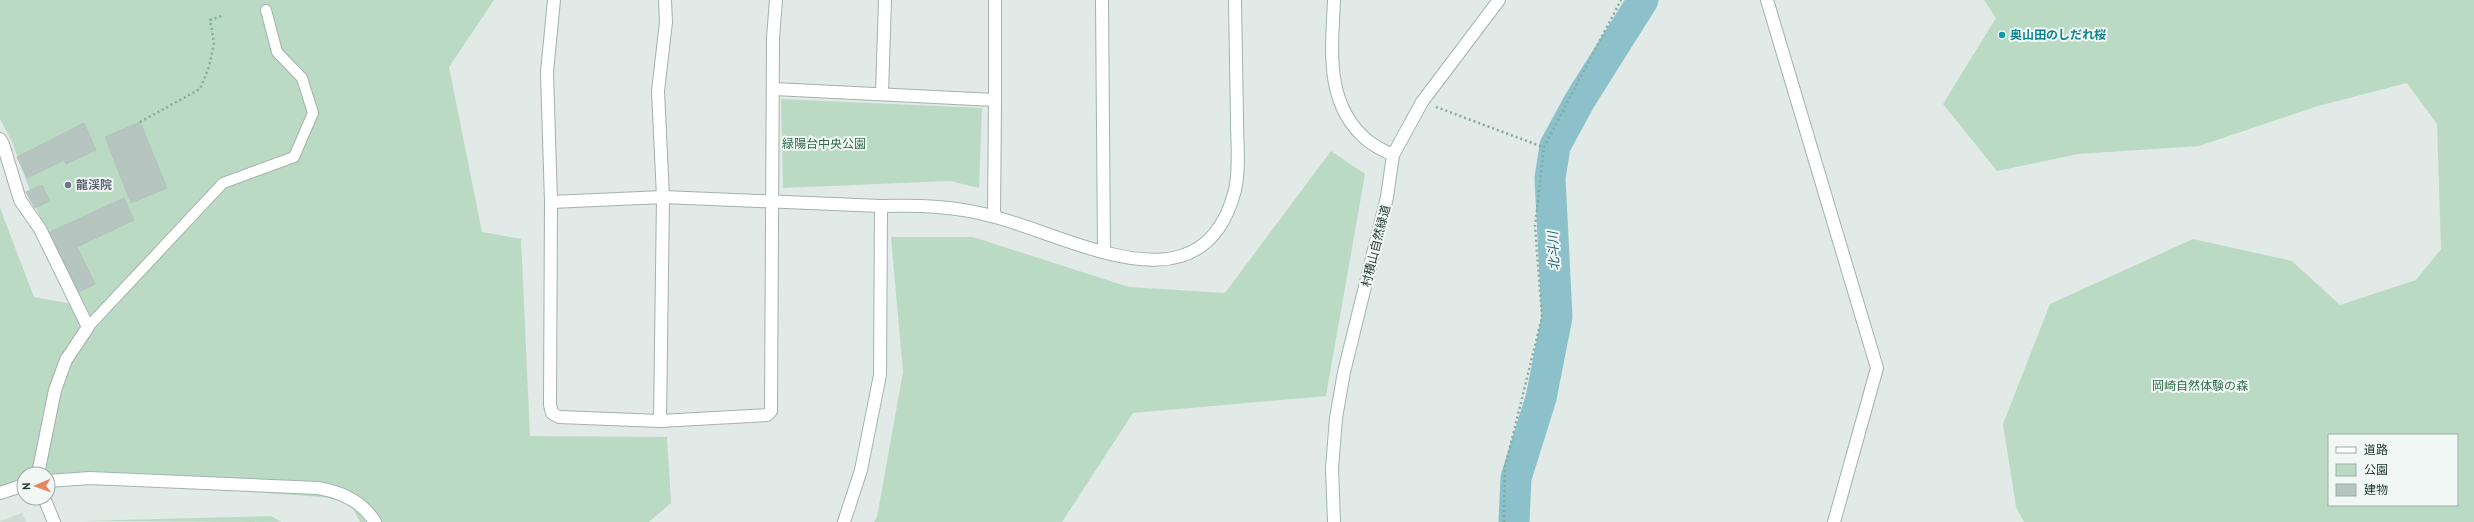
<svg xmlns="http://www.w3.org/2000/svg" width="2474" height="522" font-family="'PT Sans','Noto Sans JP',sans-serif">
  <rect width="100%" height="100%" fill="#e1eae6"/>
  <polygon fill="#cfdad5" points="22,513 26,522 0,522 0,521"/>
  <g fill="#bbdac4" fill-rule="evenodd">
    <polygon points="0,0 494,0 449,67 482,232 521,239 530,436 667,437 671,503 649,522 360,522 348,499 48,477 48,474 24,474 24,483 0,489 0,208 34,297 72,304 12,142 0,119"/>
    <path d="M 1984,0 L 2474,0 L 2474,522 L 2024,522 L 2016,507 L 2003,424 L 2050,304 L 2193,239 L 2292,261 L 2340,305 L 2416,280 L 2441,249 L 2437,124 L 2407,83 L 2318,106 L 2199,146 L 2078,154 L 1997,171 L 1943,104 L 1996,18 ZM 2329,435 L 2457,435 L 2457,505 L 2329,505 Z"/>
    <polygon points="781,99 982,108 979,188 950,181 783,188"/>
    <polygon points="1331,151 1365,174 1326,396 1133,413 1062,522 874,522 877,517 903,372 891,237 973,237 1129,287 1225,293"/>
    <polygon points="271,516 281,522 81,521"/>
  </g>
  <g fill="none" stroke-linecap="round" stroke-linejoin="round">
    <polyline stroke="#8cc1cc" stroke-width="31" points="1514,522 1516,478 1541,398 1557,317 1550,178 1555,146 1580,100 1643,0"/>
  </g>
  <g fill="#b6c5bf" stroke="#b4c3bd">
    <polygon points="140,122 167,188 131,203 105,137"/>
    <polygon points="84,123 96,150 66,164 64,160 27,178 17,157"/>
    <polygon points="42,185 50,201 35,208 26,192"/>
    <polygon points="124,198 134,220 77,247 95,284 79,292 50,232"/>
  </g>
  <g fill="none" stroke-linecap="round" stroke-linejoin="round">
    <g stroke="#a4b1ad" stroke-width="12">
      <polyline id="lane" points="88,327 223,183 294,157 313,113 302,78 277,52 266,10"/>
    </g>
    <g stroke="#a4b1ad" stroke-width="14">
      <g id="street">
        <polyline points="554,0 547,72 551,202 550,405 552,413 559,417 660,421 767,415 771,411 773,38 776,0"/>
        <polyline points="995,0 995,100"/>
        <polyline points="1102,0 1104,252"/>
        <polyline points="1767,0 1877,368 1834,522"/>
        <polyline points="774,89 995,100 994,216"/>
        <polyline points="882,93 885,0"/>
        <polyline points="0,139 3,144 20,200 40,229 88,327 66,360 55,390 38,474"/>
        <polyline points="551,202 663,197 881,206"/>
        <polyline points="660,421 663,197 658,91 666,22 665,0"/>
        <polyline points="0,493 24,485"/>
        <polyline points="44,498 54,522"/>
      </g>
    </g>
    <g stroke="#a0b5ae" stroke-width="14">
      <g id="secondary">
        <path d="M 1334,0 C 1332,49 1324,104 1367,140 C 1374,146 1384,151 1393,155"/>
        <path d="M 48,481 L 90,478 L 318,488 C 342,492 362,501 375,522"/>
        <path d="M 844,522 L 861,470 L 880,375 L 881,206 C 919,205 957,206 995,217 C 1075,238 1203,315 1235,190 C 1240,168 1237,143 1237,121 C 1236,81 1236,40 1235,0"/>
        <polyline points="1334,522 1332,468 1336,418 1344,372 1387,197 1393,155 1422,102 1499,0"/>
      </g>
    </g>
    <g stroke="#83aca0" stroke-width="2.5" stroke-dasharray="2 3" stroke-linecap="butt">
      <polyline points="1436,107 1543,147"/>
      <polyline points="140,122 200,89 209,67 214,43 210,20 222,16"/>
      <polyline points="1504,522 1505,467 1542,317 1535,226 1544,147 1621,0"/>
    </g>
    <use href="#lane" stroke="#fff" stroke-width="10"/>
    <use href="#street" stroke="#fff" stroke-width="12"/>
    <use href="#secondary" stroke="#fff" stroke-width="12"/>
  </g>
  <circle fill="#0f9aa8" stroke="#f1f7f4" stroke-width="1.5" cx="2002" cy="35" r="4"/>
  <circle fill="#6b7280" stroke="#f1f7f4" stroke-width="1.5" cx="68" cy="185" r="4"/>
  <g text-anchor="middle" stroke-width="4" stroke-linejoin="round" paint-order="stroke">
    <g font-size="12" font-weight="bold" fill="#0d838f" stroke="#f1f7f4" text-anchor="start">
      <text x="2010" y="39">奥山田のしだれ桜</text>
    </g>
    <g font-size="12" fill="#2f6d49" stroke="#f1f7f4">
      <text x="824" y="148">緑陽台中央公園</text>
      <text x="2200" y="390">岡崎自然体験の森</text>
    </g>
    <g font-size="12" font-weight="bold" fill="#5b616d" stroke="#f1f7f4" text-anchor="start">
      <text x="76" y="189">龍渓院</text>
    </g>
    <g font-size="12" fill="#223934" stroke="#f1f7f4">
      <text transform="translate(1376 246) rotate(-76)" y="4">村積山自然緑道</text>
    </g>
    <g font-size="13" font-style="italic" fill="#216271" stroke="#f1f7f4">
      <text transform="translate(1553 251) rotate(-93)" y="5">北斗川</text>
    </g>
  </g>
  <rect x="2328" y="434" width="130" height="72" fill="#f1f7f4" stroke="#9eaba7"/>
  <rect x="2336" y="447" width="20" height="6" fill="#ffffff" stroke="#9eaba7"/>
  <text x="2364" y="454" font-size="12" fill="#223934">道路</text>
  <rect x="2336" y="464" width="20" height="12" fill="#bbdac4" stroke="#9eaba7"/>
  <text x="2364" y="474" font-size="12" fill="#223934">公園</text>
  <rect x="2336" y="484" width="20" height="12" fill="#b6c5bf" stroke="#9eaba7"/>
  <text x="2364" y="494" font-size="12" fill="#223934">建物</text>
  <g transform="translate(36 486) rotate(268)"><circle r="19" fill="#f1f7f4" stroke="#9eaba7"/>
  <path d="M0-3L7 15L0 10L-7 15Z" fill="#e88561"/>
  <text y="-6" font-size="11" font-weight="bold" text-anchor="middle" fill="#223934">N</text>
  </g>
</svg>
